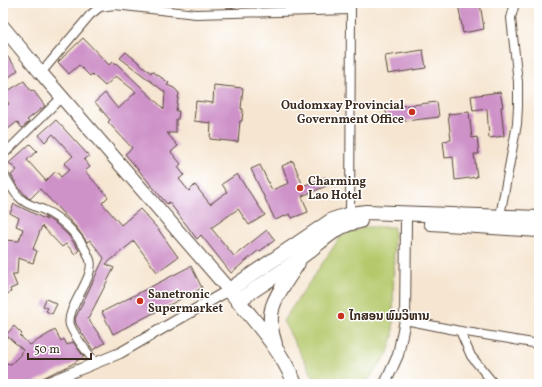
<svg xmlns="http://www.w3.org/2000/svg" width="542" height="387" font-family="Vollkorn,'Noto Sans Lao',serif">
  <rect width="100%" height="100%" fill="#fff"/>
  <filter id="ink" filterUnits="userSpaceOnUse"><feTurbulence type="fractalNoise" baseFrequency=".025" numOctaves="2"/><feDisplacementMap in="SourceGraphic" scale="8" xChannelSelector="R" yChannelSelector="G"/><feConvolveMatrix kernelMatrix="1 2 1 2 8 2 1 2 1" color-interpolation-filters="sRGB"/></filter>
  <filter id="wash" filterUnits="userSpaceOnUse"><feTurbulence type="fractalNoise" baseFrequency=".012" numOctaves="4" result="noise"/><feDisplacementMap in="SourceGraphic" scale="16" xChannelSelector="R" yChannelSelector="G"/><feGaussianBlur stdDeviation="0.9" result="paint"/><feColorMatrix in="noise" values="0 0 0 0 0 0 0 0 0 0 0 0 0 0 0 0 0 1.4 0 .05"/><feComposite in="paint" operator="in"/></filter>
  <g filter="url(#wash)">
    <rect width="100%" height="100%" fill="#f6e6d1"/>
    <polygon fill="#b5c96c" stroke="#787a45" points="364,227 394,227 393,336 388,353 368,380 359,384 317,384 283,321 341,236"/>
    <g id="blocks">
      <g fill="#ce91c8">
        <polygon points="458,3 480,3 484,29 463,33"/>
        <polygon points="83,38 109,65 112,62 115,65 116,63 164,109 165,92 120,58 126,52 151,73 152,71 169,83 167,85 174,88 179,93 176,111 179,111 178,119 176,119 176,133 167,133 178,146 171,152 181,164 178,167 184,175 179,179 189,191 195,185 210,204 227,192 222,184 237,174 265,215 249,225 238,209 211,228 234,256 267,230 275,240 260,251 259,250 231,273 201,235 197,239 169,202 167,204 125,154 132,148 108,122 110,120 95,102 105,93 118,109 136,92 116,76 105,86 92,74 90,76 79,65 69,74 58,62"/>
        <polygon points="423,50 426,68 388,74 385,56"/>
        <polygon points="3,51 18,70 3,82"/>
        <polygon points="24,81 31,91 33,90 45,106 27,120 29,122 22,128 17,122 3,133 3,109 9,104 3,94"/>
        <polygon points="214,85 243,88 241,109 243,109 242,121 240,121 238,142 210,139 211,123 194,121 196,101 213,103"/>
        <polygon points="500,92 503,107 501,107 504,136 489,138 487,109 473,111 471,96"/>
        <polygon points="437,102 439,117 389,123 385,108"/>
        <polygon points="469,112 472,138 477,137 479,154 474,154 477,177 455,180 453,157 445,158 443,141 451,140 448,114"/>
        <polygon points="56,120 89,156 84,160 90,167 85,171 108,197 102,203 121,225 140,209 158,229 178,257 157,272 134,241 106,264 114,268 88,319 105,343 93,350 76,324 75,319 104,258 90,240 87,242 76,227 40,189 30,199 27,197 17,185 11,175 17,170 9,163 30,144 37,151 27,160 46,181 56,171 61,177 70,169 64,164 73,156 53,134 45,142 39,135"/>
        <polygon points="293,161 303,186 326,177 329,185 302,196 308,212 292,218 290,214 275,220 251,169 260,165 272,190 289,183 282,166"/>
        <polygon points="14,204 47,220 44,216 55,223 68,235 79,250 75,254 66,244 62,247 42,226 33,249 37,251 33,263 18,258 17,274 12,274 17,286 10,289 11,292 3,296 3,240 19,241 23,229 16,226 19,218 10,213"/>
        <polygon points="191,266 202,288 113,334 102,312"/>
        <polygon points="46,299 57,304 52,314 46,311 48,308 43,306"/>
        <polygon points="14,326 22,334 20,336 30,345 55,330 61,341 64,339 67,345 73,342 84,357 76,361 76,362 59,371 59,370 31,384 3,384 4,363 11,364 21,354 20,353 23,350 6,335"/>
      </g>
    </g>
  </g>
  <g filter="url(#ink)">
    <use href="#blocks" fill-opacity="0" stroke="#574639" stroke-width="1"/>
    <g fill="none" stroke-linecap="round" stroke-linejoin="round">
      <g stroke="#574639" stroke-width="10">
        <g id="minor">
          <polyline points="41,73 90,15 100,7 115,5 196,14 351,10"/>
          <polyline points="3,155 62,97"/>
          <path d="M 3,173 C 8,181 13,192 20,198 C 26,205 36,206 44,210 C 64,219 83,240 90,260 C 96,277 65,309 70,325 C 74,337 88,352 95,363"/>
          <polyline points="500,216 517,124 518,106 518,82 511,18 515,3"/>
          <polyline points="350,218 351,3"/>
          <polyline points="405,320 460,331 539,344"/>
          <polyline points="460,331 471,356 494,384"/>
        </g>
      </g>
      <g stroke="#574639" stroke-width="12">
        <g id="tertiary">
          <polyline points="44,384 120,353 229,290"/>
          <polyline points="385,384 398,355 405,320 406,221"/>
        </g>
      </g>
      <g stroke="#574639" stroke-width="15">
        <polyline id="primary" points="3,27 41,73 229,290"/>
      </g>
      <g stroke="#574639" stroke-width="16">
        <g id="trunk">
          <polyline points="431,223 539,230"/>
          <path d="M 238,301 C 259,286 281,273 301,257 C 320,244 336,224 360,221"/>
          <path d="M 275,344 C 262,307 280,292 298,263"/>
          <path d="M 295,384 C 281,349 253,319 229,290 L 332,220 L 350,214 L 366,212 L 539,218"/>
        </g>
      </g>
      <use href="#minor" stroke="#fff" stroke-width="8"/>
      <use href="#tertiary" stroke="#fff" stroke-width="10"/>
      <use href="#primary" stroke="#fff" stroke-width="13"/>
      <use href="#trunk" stroke="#fff" stroke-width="14"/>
    </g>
  </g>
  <g fill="#c8321e" stroke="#fff" stroke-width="1.5">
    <circle cx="412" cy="112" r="4"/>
    <circle cx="300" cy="188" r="4"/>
    <circle cx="140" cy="301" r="4"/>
    <circle cx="341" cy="316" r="4"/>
  </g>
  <g text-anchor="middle" stroke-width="3" stroke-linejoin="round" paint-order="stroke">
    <g font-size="12" font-weight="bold" fill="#3b2a1e" stroke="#fff" text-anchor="start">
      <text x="404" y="109" text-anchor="end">Oudomxay Provincial<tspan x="404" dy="14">Government Office</tspan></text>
      <text x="308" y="185">Charming<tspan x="308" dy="14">Lao Hotel</tspan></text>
      <text x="148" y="298">Sanetronic<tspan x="148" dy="14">Supermarket</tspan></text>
      <text x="349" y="320">ໄກສອນ ພົມວິຫານ</text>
    </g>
  </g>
  <rect width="542" height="387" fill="none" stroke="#fff" stroke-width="16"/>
  <path d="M28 353v6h63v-6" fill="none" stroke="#3b2a1e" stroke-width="2"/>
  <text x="34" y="353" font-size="12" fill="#3b2a1e" stroke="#ffffff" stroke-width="3" paint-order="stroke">50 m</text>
</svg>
